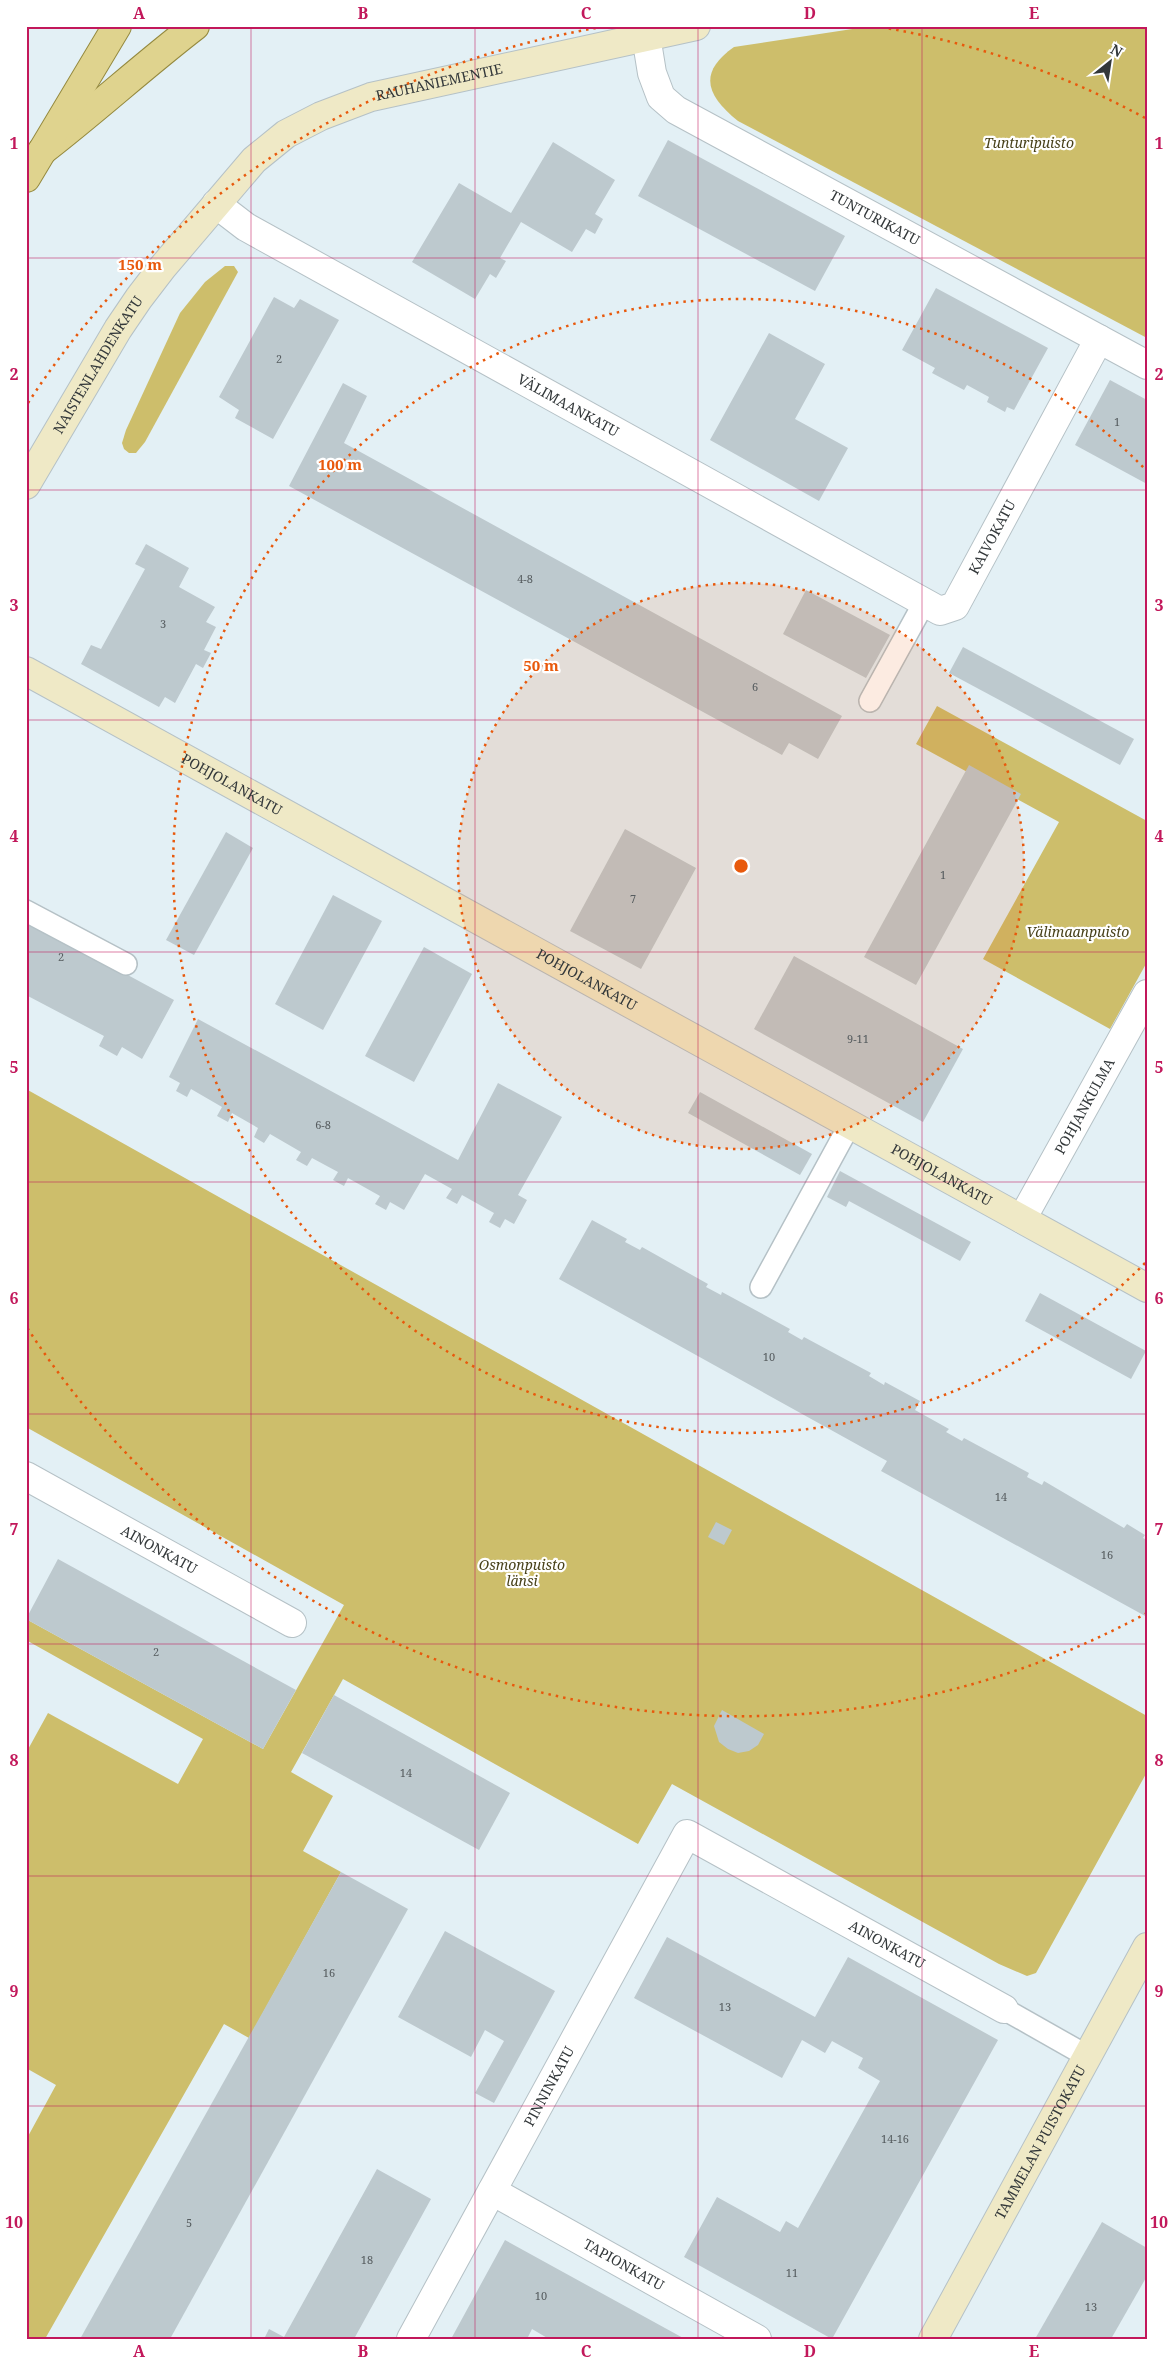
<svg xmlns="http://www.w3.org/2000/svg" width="1173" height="2365" font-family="'Noto Serif',serif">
  <rect width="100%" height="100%" fill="#e3f0f5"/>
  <g fill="#cdbe6b">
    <path d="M 872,26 L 1147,26 L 1147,338 L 738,121 C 707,96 697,73 734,47 Z"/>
    <polygon points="225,266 234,266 238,272 145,442 136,453 129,453 124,449 122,443 126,430 180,313 205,282"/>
    <polygon points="937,706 1147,821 1147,962 1110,1029 983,959 1059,822 916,744"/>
    <polygon points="26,1089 1147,1716 1147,1772 1036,1973 1027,1976 999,1964 672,1784 638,1844 343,1679 291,1772 333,1796 303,1851 341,1872 249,2038 224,2024 45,2339 26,2339 26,2140 56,2085 26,2068 26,1753 48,1713 178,1784 203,1739 26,1640 26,1619 263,1749 344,1605 26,1427"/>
  </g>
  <g fill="#bdc9ce">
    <polygon points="668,140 845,236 815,291 638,196"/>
    <polygon points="553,142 615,180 595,214 603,219 595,234 586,229 572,252 521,222 500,258 506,261 496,278 490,274 475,299 412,262 459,183 511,213"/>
    <polygon points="936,288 1048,348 1014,410 1007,407 1005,412 987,402 989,397 967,385 964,390 932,373 935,368 902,350"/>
    <polygon points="274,297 294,308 300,299 339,320 273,439 235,418 239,410 219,397"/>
    <polygon points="769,333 825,364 795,419 848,448 819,501 710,440"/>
    <polygon points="1110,380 1147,400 1147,484 1075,445"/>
    <polygon points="343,383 367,396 344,443 842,716 818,759 789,743 782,755 289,486"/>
    <polygon points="146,544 189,568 179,587 215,607 206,622 216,627 204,650 211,653 203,668 196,664 175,703 165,697 159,707 81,664 91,645 101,649 145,569 135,564"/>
    <polygon points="806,590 890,635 866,678 783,634"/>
    <polygon points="963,647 1134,739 1120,765 949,673"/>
    <polygon points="969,765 1021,794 916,985 864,957"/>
    <polygon points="625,829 696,868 641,969 570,931"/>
    <polygon points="226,832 253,848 194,955 166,940"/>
    <polygon points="333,895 382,921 323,1030 275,1004"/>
    <polygon points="26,920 174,1000 142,1059 122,1047 117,1056 99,1046 104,1036 26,995"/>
    <polygon points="424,947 472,974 414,1082 365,1056"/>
    <polygon points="794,956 963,1049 923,1122 754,1029"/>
    <polygon points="198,1019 458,1160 498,1083 562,1117 518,1195 527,1200 514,1224 505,1219 500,1228 489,1222 494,1213 462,1195 457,1204 446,1198 452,1189 425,1174 404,1210 390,1202 386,1210 375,1204 380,1196 348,1178 344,1186 333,1180 338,1172 312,1158 307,1166 296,1160 301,1152 270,1134 264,1143 254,1137 258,1128 232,1113 228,1122 217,1116 222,1107 191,1089 187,1097 176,1091 180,1083 169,1077"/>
    <polygon points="700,1092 812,1154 800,1175 688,1113"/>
    <polygon points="840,1171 971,1242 960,1261 849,1201 846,1207 827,1197"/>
    <polygon points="592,1220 627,1239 625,1242 640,1250 642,1247 708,1284 706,1287 721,1295 722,1292 790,1329 788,1332 802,1340 804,1337 871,1373 869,1376 884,1385 885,1382 920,1401 915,1410 949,1429 946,1432 962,1441 964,1438 1029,1473 1027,1477 1042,1485 1044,1481 1124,1528 1127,1524 1145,1535 1143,1538 1147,1540 1147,1617 881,1471 887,1461 559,1279"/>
    <polygon points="1040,1293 1146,1351 1131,1379 1025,1321"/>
    <polygon points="716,1522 732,1530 724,1545 708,1537"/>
    <polygon points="58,1559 296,1690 263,1749 26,1619"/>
    <polygon points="334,1695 510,1793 479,1850 302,1753"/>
    <polygon points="722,1710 764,1734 758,1745 749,1751 738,1753 728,1749 719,1742 714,1726"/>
    <polygon points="341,1872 408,1909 170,2339 80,2339"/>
    <polygon points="445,1931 555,1991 494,2103 475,2093 504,2041 485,2030 471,2057 398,2017"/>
    <polygon points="667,1937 815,2017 848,1957 998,2040 832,2339 684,2257 717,2197 780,2232 786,2221 798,2228 880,2081 858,2068 863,2058 832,2041 825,2053 802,2040 782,2078 634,1998"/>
    <polygon points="377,2169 431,2199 354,2339 264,2339 269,2329 284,2337"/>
    <polygon points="1102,2222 1147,2248 1147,2276 1111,2339 1035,2339"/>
    <polygon points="505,2240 563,2272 685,2339 549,2339 532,2329 527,2339 451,2339"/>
  </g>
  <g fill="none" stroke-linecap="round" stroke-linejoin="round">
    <g stroke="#b5c1c6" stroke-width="24">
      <g id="lane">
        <polyline points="870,701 924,603"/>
        <polyline points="26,911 126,964"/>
        <polyline points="761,1287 850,1124"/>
        <polyline points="1004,2009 1087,2056"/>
      </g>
    </g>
    <g stroke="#b5c1c6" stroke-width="30">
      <g id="street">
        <path id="s1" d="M 646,36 L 652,73 L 661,97 L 676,110 L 1147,365"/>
        <path id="s2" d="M 216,204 L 246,227 L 940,611 L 955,606 L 1099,339"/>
        <path id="s3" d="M 1022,1219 L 1147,994"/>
        <path id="s4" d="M 26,1476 L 292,1623"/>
        <path id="s5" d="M 492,2191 L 757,2339"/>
        <path id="s6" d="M 411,2339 L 687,1834 L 1004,2009"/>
      </g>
    </g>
    <g stroke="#b5c1c6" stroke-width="30">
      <g id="secondary">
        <path id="s7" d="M 26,485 L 118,329 L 139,298 L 162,268 L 254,160 L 286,134 L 321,116 L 371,97 L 696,26"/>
        <path id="s8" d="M 26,671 L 1147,1288"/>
        <path id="s9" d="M 933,2339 L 1147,1947"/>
      </g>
    </g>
    <g stroke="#958a3f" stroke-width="30">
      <g id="primary">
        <path d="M 42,151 C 94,111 143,66 195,26"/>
        <polyline points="26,178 117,26"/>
      </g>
    </g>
    <use href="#lane" stroke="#fff" stroke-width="21"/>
    <use href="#street" stroke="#fff" stroke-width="28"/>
    <use href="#secondary" stroke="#efe9c6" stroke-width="28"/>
    <use href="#primary" stroke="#dfd38e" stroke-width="28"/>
  </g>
  <path fill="none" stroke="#c2185b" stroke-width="1" stroke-opacity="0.55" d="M 251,26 L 251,2339M 475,26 L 475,2339M 698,26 L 698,2339M 922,26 L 922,2339M 26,258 L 1147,258M 26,490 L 1147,490M 26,720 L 1147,720M 26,952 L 1147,952M 26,1182 L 1147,1182M 26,1414 L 1147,1414M 26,1644 L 1147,1644M 26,1876 L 1147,1876M 26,2106 L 1147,2106"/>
  <circle cx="741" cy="866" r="283" fill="#e8590c" fill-opacity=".12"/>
  <g fill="none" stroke="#e8590c" stroke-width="2.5" stroke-dasharray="2.5 5">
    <circle cx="741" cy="866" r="283"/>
    <path d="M1145 1263A567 567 0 1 1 1145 469"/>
    <path d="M1147 1613A850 850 0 0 1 28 1329M28 403A850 850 0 0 1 608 26M874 26A850 850 0 0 1 1147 119"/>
  </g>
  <g text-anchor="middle" stroke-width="4.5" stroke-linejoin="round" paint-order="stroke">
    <g font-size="11" fill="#565c5f">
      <text x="279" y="363">2</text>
      <text x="1117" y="426">1</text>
      <text x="525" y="583">4-8</text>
      <text x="163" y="628">3</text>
      <text x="755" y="691">6</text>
      <text x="943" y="879">1</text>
      <text x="633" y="903">7</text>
      <text x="61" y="961">2</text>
      <text x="858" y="1043">9-11</text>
      <text x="323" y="1129">6-8</text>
      <text x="769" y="1361">10</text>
      <text x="1001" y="1501">14</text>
      <text x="1107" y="1559">16</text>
      <text x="156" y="1656">2</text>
      <text x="406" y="1777">14</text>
      <text x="329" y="1977">16</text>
      <text x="725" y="2011">13</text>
      <text x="895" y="2143">14-16</text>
      <text x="189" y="2227">5</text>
      <text x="367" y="2264">18</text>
      <text x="792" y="2277">11</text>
      <text x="541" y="2300">10</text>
      <text x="1091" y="2311">13</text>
    </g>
    <g font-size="14" fill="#33383a" stroke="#fff">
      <text dy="5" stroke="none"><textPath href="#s7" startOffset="602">RAUHANIEMENTIE</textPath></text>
      <text dy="5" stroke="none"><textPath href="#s1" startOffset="309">TUNTURIKATU</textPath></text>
      <text dy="5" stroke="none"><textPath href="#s7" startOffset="140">NAISTENLAHDENKATU</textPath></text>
      <text dy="5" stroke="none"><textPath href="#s2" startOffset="406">VÄLIMAANKATU</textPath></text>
      <text dy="5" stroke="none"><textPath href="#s2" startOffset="925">KAIVOKATU</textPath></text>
      <text dy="5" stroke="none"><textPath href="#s8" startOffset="235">POHJOLANKATU</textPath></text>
      <text dy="5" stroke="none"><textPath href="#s8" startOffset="640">POHJOLANKATU</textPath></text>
      <text dy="5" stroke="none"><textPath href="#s3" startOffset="129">POHJANKULMA</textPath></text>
      <text dy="5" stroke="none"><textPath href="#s8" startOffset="1045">POHJOLANKATU</textPath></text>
      <text dy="5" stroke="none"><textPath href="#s4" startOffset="152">AINONKATU</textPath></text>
      <text dy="5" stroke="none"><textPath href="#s6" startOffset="804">AINONKATU</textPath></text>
      <text dy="5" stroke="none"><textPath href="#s6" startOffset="288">PINNINKATU</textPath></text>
      <text dy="5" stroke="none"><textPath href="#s9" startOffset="224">TAMMELAN PUISTOKATU</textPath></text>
      <text dy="5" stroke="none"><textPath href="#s5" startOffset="151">TAPIONKATU</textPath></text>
    </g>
    <g font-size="14" font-style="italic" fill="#48411a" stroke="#fff">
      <text x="1029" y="148">Tunturipuisto</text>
      <text x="1078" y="937">Välimaanpuisto</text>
      <text x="522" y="1570">Osmonpuisto<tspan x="522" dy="16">länsi</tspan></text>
    </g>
  </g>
  <circle cx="741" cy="866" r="8" fill="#e8590c" stroke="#fff" stroke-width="2.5"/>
  <g font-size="15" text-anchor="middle" font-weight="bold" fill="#e8590c" stroke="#fff" stroke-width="4.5" stroke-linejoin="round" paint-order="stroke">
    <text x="140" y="270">150 m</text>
    <text x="340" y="470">100 m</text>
    <text x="541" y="671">50 m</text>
  </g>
  <rect width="1173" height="2365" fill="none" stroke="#ffffff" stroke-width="55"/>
  <g transform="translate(1110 62) rotate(30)" stroke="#ffffff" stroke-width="4" paint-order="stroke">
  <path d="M0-4L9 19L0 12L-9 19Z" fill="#33383a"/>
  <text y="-8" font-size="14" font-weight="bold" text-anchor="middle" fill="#33383a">N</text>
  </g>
  <rect x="28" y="28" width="1118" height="2310" fill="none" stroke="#c2185b" stroke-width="2"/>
  <g font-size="16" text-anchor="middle" font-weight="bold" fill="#c2185b">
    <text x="139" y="19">A</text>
    <text x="363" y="19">B</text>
    <text x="586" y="19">C</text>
    <text x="810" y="19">D</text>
    <text x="1034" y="19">E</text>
    <text x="14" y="149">1</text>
    <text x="1159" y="149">1</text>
    <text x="14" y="380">2</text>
    <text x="1159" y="380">2</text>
    <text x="14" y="611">3</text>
    <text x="1159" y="611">3</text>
    <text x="14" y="842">4</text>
    <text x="1159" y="842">4</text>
    <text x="14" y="1073">5</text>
    <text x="1159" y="1073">5</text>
    <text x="14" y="1304">6</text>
    <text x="1159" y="1304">6</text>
    <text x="14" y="1535">7</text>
    <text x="1159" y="1535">7</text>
    <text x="14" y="1766">8</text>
    <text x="1159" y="1766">8</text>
    <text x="14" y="1997">9</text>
    <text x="1159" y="1997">9</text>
    <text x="14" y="2228">10</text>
    <text x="1159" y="2228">10</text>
    <text x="139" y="2357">A</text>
    <text x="363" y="2357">B</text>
    <text x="586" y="2357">C</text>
    <text x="810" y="2357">D</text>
    <text x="1034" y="2357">E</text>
  </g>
</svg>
